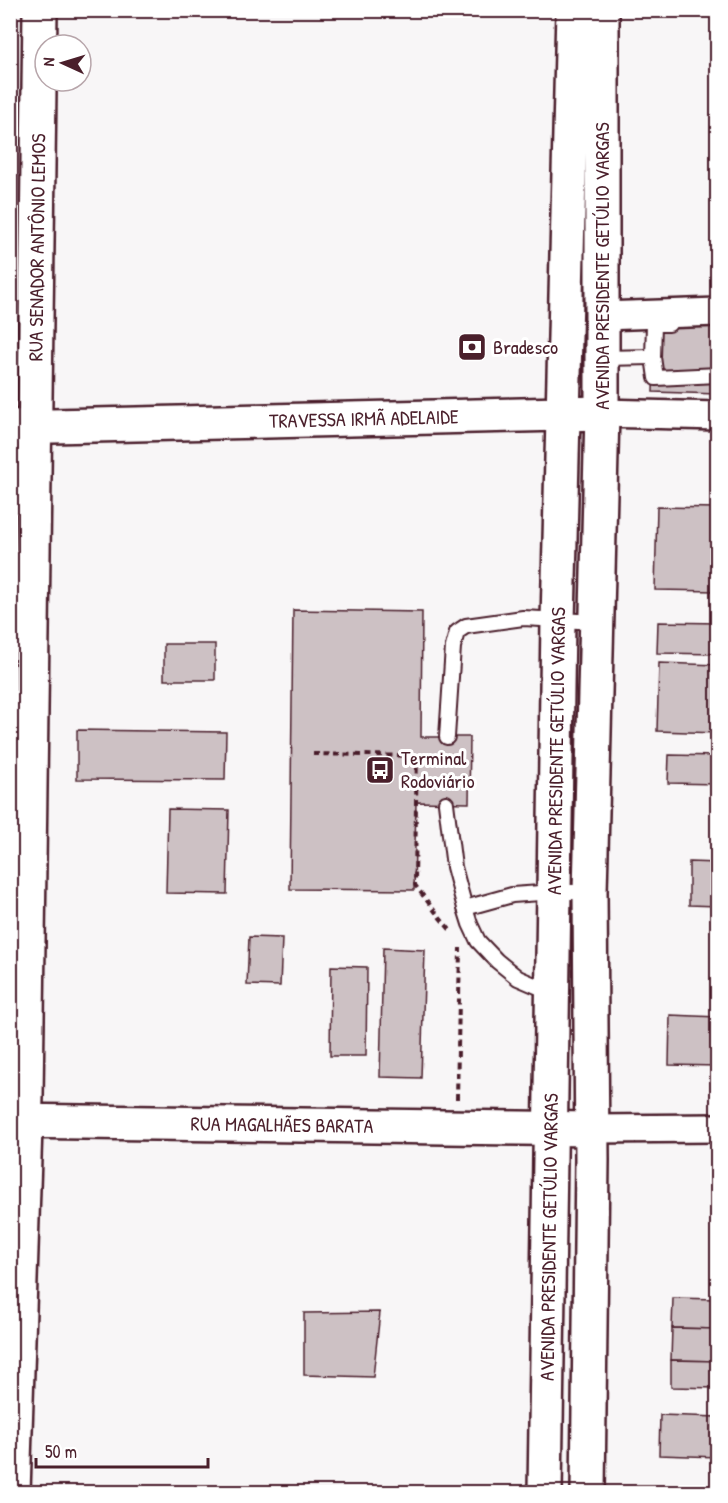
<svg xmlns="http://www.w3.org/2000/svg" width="728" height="1503" font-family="'Patrick Hand',sans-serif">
  <rect width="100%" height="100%" fill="#f8f6f7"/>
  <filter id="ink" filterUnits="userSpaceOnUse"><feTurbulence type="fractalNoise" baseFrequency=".0167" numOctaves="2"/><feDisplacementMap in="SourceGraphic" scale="12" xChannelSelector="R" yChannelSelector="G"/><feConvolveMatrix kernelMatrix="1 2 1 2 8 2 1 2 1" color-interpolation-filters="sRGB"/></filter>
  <g filter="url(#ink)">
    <g fill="#cdc1c4" stroke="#4a1f2b" stroke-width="1.5">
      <polygon points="655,323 718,325 718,394 653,392"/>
      <polygon points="657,507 718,508 718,591 655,590"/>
      <polygon points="293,610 422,612 421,737 470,737 469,803 416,802 414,890 290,889"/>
      <polygon points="658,622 718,623 718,654 657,653"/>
      <rect x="164" y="644" width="51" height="36"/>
      <polygon points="659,663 718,665 718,733 657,731"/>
      <polygon points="77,730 226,732 225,780 77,779"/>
      <polygon points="669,755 718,756 718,784 668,783"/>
      <polygon points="168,809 229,810 227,894 166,893"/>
      <polygon points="689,862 718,863 718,906 689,905"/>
      <polygon points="249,937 282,938 280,986 247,985"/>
      <polygon points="383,948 425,950 421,1078 380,1077"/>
      <polygon points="331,966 367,967 366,1056 330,1056"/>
      <polygon points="670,1015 718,1017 718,1066 669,1065"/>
      <polygon points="673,1298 718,1299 718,1329 672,1328"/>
      <polygon points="380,1312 373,1377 304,1375 304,1313"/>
      <polygon points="672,1328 718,1329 718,1361 671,1360"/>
      <polygon points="671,1360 718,1361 718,1388 671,1387"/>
      <polygon points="660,1415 718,1417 718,1457 659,1455"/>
    </g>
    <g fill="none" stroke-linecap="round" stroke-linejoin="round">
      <g stroke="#4a1f2b" stroke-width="18">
        <g id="service">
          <polyline points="669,324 654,324 653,357 656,378 718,375"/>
          <polyline points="603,358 653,357"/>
          <polyline points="447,737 453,647 457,632 466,626 523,618 597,622"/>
          <polyline points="446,803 454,867 465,908 470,924 478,941 497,961 518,978 553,993"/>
          <polyline points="465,908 512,895 555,892 590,892"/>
        </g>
      </g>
      <g stroke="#4a1f2b" stroke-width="32">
        <g id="minor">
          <polyline points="602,316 718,312"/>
          <polyline points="602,413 718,416"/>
          <polyline points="592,1129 718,1128"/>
        </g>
      </g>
      <g stroke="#4a1f2b" stroke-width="38">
        <g id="tertiary">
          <path id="s1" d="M 10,427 L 602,413"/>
          <path id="s2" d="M 10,1121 L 592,1129"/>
          <path id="s3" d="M 13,1492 L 26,1097 L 40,10"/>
        </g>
      </g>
      <g stroke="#4a1f2b" stroke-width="38">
        <g id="trunk">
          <path id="s4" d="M 545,1492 L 558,621 L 573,10"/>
          <polyline points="588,1492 592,1160 590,892 602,413 602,10"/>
        </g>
      </g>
      <g stroke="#4a1f2b" stroke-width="4" stroke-dasharray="6 4.5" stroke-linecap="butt">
        <polyline points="313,754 417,756 416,802 415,885 440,918 452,932"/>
        <polyline points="417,756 447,759"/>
        <polyline points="457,1099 460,948"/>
      </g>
      <use href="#service" stroke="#fff" stroke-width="14"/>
      <use href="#minor" stroke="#fff" stroke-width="27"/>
      <use href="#tertiary" stroke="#fff" stroke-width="33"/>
      <use href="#trunk" stroke="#fff" stroke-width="33"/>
    </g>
  </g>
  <defs>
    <g id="bank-square" transform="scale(1.5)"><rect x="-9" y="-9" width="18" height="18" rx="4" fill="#4a1f2b" stroke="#fff"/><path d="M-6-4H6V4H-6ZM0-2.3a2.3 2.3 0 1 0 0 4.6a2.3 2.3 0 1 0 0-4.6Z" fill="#fff"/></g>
    <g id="bus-square" transform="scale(1.5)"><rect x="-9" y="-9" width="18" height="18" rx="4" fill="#4a1f2b" stroke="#fff"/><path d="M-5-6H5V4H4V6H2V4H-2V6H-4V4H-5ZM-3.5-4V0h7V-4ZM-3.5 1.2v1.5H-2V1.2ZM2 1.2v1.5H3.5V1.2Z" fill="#fff"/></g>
  </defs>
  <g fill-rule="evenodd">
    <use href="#bank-square" x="472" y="347"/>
    <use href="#bus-square" x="380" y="770"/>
  </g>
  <g text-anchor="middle" stroke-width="6" stroke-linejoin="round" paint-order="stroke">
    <g font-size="20" fill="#4a1f2b" stroke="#fff">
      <text dy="7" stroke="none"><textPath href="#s3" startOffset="1245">RUA SENADOR ANTÔNIO LEMOS</textPath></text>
      <text transform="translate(602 266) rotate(-90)" y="7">AVENIDA PRESIDENTE GETÚLIO VARGAS</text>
      <text dy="7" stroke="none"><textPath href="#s1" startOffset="354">TRAVESSA IRMÃ ADELAIDE</textPath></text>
      <text dy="7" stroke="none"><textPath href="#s4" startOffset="741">AVENIDA PRESIDENTE GETÚLIO VARGAS</textPath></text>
      <text dy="7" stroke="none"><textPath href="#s2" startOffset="272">RUA MAGALHÃES BARATA</textPath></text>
      <text dy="7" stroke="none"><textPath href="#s4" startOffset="255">AVENIDA PRESIDENTE GETÚLIO VARGAS</textPath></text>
    </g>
    <g font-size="20" fill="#4a1f2b" stroke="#fff" text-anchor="start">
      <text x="493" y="354">Bradesco</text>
      <text x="401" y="765">Terminal<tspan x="401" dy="23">Rodoviário</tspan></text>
    </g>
  </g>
  <rect width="728" height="1503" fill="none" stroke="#fff" stroke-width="36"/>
  <rect x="18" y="18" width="692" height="1467" fill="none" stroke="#4a1f2b" stroke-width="2" filter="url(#ink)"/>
  <g transform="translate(63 63) rotate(274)"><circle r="28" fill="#ffffff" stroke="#b7a5aa" stroke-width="1.5"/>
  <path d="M0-4.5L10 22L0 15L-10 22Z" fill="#4a1f2b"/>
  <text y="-9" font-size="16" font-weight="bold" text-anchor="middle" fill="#4a1f2b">N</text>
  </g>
  <path d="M36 1458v9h172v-9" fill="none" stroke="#4a1f2b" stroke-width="3"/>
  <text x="45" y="1458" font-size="18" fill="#4a1f2b" stroke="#ffffff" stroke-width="4.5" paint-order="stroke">50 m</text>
</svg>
